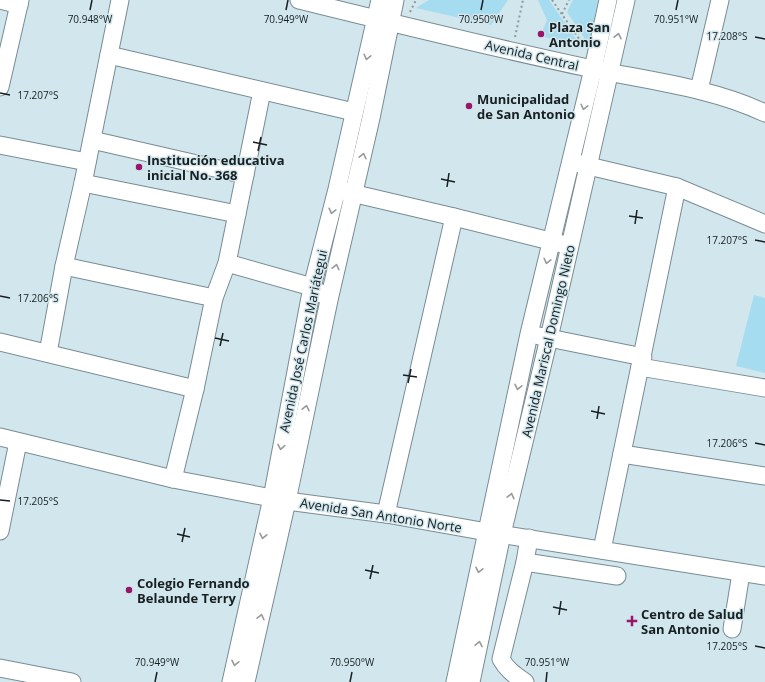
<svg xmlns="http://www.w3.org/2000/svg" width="765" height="682" font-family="'Open Sans',sans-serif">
  <rect width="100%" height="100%" fill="#d1e6ed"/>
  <g fill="#a5dcef">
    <polygon points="429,0 508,0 491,25 416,8"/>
    <polygon points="538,0 549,0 578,42 578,45 540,36 547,20"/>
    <polygon points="573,0 598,0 590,41 587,42 567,12"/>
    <polygon points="754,295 765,298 765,373 736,366"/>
  </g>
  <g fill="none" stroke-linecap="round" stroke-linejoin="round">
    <g stroke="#798c93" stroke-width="19">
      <g id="minor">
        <polyline points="0,0 19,5"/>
        <path d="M 299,0 C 396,24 494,48 593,69 C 651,81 711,88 765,113"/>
        <polyline points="109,55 354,112"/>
        <polyline points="0,87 20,0"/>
        <polyline points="699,90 720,0"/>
        <polyline points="92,140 245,175"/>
        <polyline points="0,145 87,162"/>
        <polyline points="576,163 677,187 765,224"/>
        <polyline points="83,183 237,214"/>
        <polyline points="343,191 454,217 562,244"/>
        <polyline points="227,263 312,287 321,294"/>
        <polyline points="64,266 214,298"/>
        <polyline points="539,336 643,357"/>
        <polyline points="0,342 195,389"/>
        <polyline points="48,353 64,266 83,183 120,0"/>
        <polyline points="640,367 765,388"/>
        <polyline points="0,437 173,479 287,501 386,514 487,532 765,576"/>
        <polyline points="622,454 765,476"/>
        <polyline points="173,479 195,389 214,298 227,263 262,91"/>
        <polyline points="386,514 454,217"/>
        <polyline points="0,531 18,442"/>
        <polyline points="602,550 677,187"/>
        <polyline points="525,562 617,576"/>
        <polyline points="732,629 741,573"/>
        <polyline points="0,668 72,682"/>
        <polyline points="231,682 272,498 312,287 337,189 380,0"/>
        <polyline points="246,682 287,501 329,300 371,118 395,0"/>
        <polyline points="455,682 529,334 593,69 608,0"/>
        <polyline points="471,682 502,534 549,338 626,0"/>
        <path d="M 525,682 C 515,675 507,670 501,659 L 525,562 L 529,538"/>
      </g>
    </g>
    <g stroke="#8b9ba0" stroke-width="2" stroke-dasharray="2 3" stroke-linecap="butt">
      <polyline points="552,0 584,46"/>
      <polyline points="410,12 416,0"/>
      <polyline points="562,14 569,0"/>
      <polyline points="515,37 523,0"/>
    </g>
    <use href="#minor" stroke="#fff" stroke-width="17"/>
  </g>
  <defs><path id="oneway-chevron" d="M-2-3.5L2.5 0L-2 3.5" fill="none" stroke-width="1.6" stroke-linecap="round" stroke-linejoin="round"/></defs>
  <g stroke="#979a9b">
    <use href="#oneway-chevron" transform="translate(618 36) rotate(-78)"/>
    <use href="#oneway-chevron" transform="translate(367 57) rotate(103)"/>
    <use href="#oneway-chevron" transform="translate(584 107) rotate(104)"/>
    <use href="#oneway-chevron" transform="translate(363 156) rotate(-77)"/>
    <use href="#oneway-chevron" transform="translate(332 211) rotate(104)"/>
    <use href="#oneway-chevron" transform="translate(547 261) rotate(104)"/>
    <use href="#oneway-chevron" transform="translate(336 267) rotate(-77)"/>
    <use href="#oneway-chevron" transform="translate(518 387) rotate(102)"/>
    <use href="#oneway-chevron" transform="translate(306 408) rotate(-78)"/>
    <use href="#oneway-chevron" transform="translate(281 447) rotate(101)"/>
    <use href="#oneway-chevron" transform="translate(511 496) rotate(-76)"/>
    <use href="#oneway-chevron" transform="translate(263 536) rotate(102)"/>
    <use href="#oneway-chevron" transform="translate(479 570) rotate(102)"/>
    <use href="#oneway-chevron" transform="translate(261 617) rotate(-77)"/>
    <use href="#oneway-chevron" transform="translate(479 644) rotate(-78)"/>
    <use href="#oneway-chevron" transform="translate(235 663) rotate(102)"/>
  </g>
  <path fill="none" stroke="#171f21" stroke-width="1.5" d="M 90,10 L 92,0M 286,10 L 288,0M 481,10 L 483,0M 676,10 L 678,0M 755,37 L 765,39M 0,93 L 10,95M 253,142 L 267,145M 258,151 L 261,137M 441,179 L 455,182M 447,187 L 449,173M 629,216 L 643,218M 635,224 L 637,210M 755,240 L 765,242M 0,296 L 10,298M 215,338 L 229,341M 220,346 L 223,333M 403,375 L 417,377M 408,383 L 411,369M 591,411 L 605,414M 597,419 L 599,406M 755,443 L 765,445M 0,500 L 10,501M 177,534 L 190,537M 182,542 L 185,528M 365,570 L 379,573M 370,579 L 373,565M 553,607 L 567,610M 559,615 L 561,601M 755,646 L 765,648M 155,682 L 157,672M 350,682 L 352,672M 546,682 L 547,672"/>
  <g fill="#98156b" stroke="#d1e6ed" stroke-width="1.5">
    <circle cx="541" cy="34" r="4"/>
    <circle cx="469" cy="106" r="4"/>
    <circle cx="139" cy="167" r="4"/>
    <circle cx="129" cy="590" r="4"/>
    <path d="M630 615h4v4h4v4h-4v4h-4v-4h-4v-4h4z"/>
  </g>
  <g text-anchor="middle" stroke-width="3" stroke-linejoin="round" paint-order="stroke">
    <g font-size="13" font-weight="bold" fill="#171f21" stroke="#d1e6ed" text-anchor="start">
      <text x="549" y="32">Plaza San<tspan x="549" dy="15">Antonio</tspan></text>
      <text x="477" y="104">Municipalidad<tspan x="477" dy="15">de San Antonio</tspan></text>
      <text x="147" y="165">Institución educativa<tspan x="147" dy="15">inicial No. 368</tspan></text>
      <text x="137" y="588">Colegio Fernando<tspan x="137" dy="15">Belaunde Terry</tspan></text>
      <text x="641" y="619">Centro de Salud<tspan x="641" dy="15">San Antonio</tspan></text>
    </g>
    <g font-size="13" fill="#171f21" stroke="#d1e6ed">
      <text transform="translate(532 55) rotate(13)" y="5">Avenida Central</text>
      <text transform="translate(303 341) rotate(-78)" y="5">Avenida José Carlos Mariátegui</text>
      <text transform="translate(548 341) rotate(-77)" y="5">Avenida Mariscal Domingo Nieto</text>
      <text transform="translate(381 515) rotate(9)" y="5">Avenida San Antonio Norte</text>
    </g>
  </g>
  <g font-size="10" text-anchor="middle" fill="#171f21" stroke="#d1e6ed" stroke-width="3" stroke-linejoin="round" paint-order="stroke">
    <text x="90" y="23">70.948°W</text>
    <text x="286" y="23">70.949°W</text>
    <text x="481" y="23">70.950°W</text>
    <text x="676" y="23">70.951°W</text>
    <text x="727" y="40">17.208°S</text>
    <text x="38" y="99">17.207°S</text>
    <text x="727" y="244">17.207°S</text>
    <text x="38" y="302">17.206°S</text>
    <text x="727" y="447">17.206°S</text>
    <text x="38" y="505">17.205°S</text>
    <text x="727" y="650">17.205°S</text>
    <text x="157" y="666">70.949°W</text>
    <text x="352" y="666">70.950°W</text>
    <text x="547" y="666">70.951°W</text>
  </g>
</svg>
